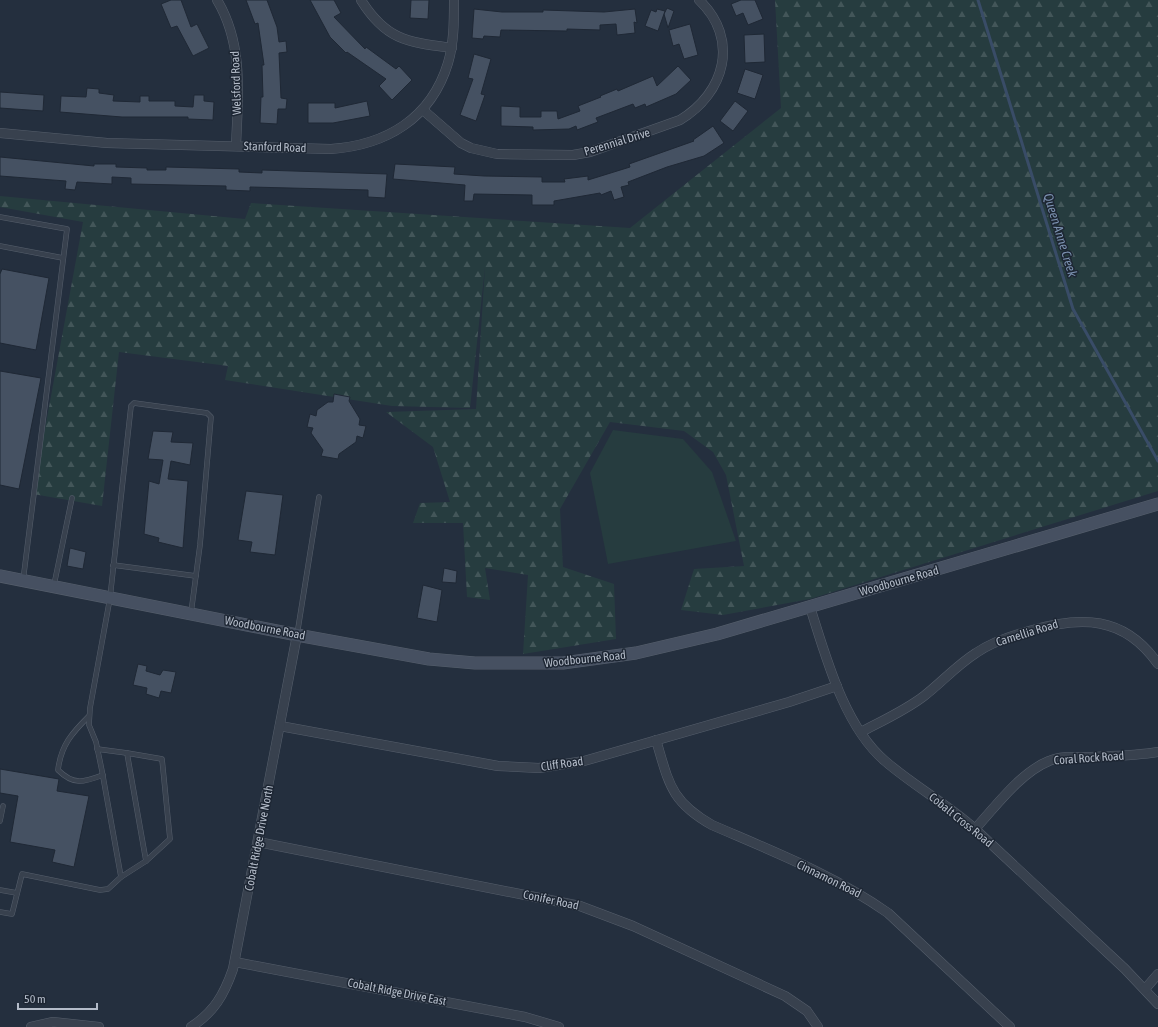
<svg xmlns="http://www.w3.org/2000/svg" width="1158" height="1027" font-family="'Asap Condensed',sans-serif">
  <defs>
    <pattern id="forest-firs" width="22" height="20" patternUnits="userSpaceOnUse"><rect width="22" height="20" fill="#263c3f"/><path d="M5 1l3.5 6h-7zM16 11l3.5 6h-7z" fill="#435659"/></pattern>
  </defs>
  <rect width="100%" height="100%" fill="#242f3e"/>
  <polygon fill="url(#forest-firs)" points="775,0 1158,0 1158,491 810,599 723,615 681,610 694,569 744,566 726,475 713,452 684,431 610,422 560,509 563,567 614,584 616,639 523,654 528,575 485,568 490,600 467,597 463,523 413,523 420,503 450,502 433,447 386,412 476,409 485,267 470,408 392,406 225,380 228,366 119,352 102,506 33,494 83,222 0,207 0,196 245,219 251,203 630,228 781,108"/>
  <polygon fill="#263c3f" points="613,430 683,439 712,472 736,541 608,564 590,473"/>
  <g fill="none" stroke-linecap="round" stroke-linejoin="round">
    <polyline stroke="#394c67" stroke-width="3" points="978,0 1073,309 1158,461"/>
  </g>
  <g fill="#455162" stroke="#1f2835">
    <polygon points="171,0 181,0 191,27 197,24 209,48 193,56 177,26 171,28 161,4"/>
    <polygon points="246,0 267,0 277,27 279,42 286,41 287,52 279,53 281,98 287,99 286,109 278,109 277,124 260,123 261,97 263,97 262,65 264,65 258,23 255,24"/>
    <polygon points="310,0 334,0 341,13 334,17 365,49 366,47 396,69 399,66 412,80 392,100 379,86 386,79 347,52 346,53 330,37"/>
    <polygon points="411,0 429,0 428,19 410,18"/>
    <polygon points="741,0 755,0 763,19 748,25 743,13 736,16 731,4"/>
    <polygon points="667,8 674,11 668,28 664,14"/>
    <polygon points="474,9 502,12 543,12 543,10 604,12 635,9 637,23 634,22 635,33 617,35 616,24 600,25 600,30 567,29 567,31 501,30 500,37 484,36 483,39 472,38"/>
    <polygon points="657,9 665,11 658,31 645,26 651,10 656,12"/>
    <polygon points="690,24 698,55 684,59 679,44 673,46 669,30"/>
    <polygon points="764,34 765,62 745,63 744,35"/>
    <polygon points="474,54 491,59 481,94 485,95 476,121 460,115 473,79 468,78"/>
    <polygon points="678,66 691,80 676,94 646,107 645,104 635,108 633,104 596,118 598,122 577,130 576,126 569,129 533,130 533,127 501,126 501,106 520,107 520,117 541,117 541,111 557,111 558,119 580,111 578,106 601,97 600,96 617,89 618,91 653,76 657,86"/>
    <polygon points="745,69 763,75 755,99 737,93"/>
    <polygon points="87,88 99,89 99,93 114,95 113,101 140,102 140,96 149,96 149,101 175,101 175,106 193,107 194,95 204,95 204,101 214,102 213,120 188,119 188,117 122,117 60,112 61,96 86,97"/>
    <polygon points="0,92 44,95 43,111 0,108"/>
    <polygon points="367,101 370,116 333,123 308,123 308,103 335,103 335,108"/>
    <polygon points="735,101 748,111 733,131 720,121"/>
    <polygon points="713,126 724,143 704,156 667,167 628,182 629,185 621,187 624,197 614,200 611,191 601,195 600,193 554,201 554,205 532,205 532,195 474,194 473,201 464,201 465,185 393,179 395,164 455,167 454,174 484,176 542,177 542,182 565,182 564,179 588,176 588,180 630,167 629,164 694,141 693,140"/>
    <polygon points="0,157 94,166 94,164 116,164 116,167 147,168 147,170 166,170 166,167 239,169 239,172 262,173 262,170 387,174 385,198 368,197 368,190 250,187 250,191 226,190 226,186 131,184 131,178 112,177 112,184 77,182 75,190 65,189 66,181 0,176"/>
    <polygon points="2,269 49,278 36,350 0,343 0,274"/>
    <polygon points="0,371 41,378 19,489 0,485"/>
    <polygon points="334,394 350,397 349,401 360,419 359,425 366,426 363,438 357,436 356,442 339,454 338,459 321,456 323,450 311,433 313,428 307,427 310,414 316,416 317,410 328,402 333,402"/>
    <polygon points="153,431 173,432 171,442 193,443 190,465 171,461 168,479 188,481 183,548 158,542 159,538 144,534 149,481 159,484 163,460 148,459"/>
    <polygon points="246,491 283,495 275,555 250,552 252,542 238,540"/>
    <polygon points="70,548 86,552 83,569 67,566"/>
    <polygon points="444,568 457,571 456,583 442,582"/>
    <polygon points="423,585 442,590 437,622 417,618"/>
    <polygon points="138,664 147,666 146,671 160,675 163,670 176,672 171,693 161,691 159,698 146,694 147,688 133,685"/>
    <polygon points="0,769 59,779 57,791 89,796 74,867 52,862 55,850 10,842 18,796 0,793"/>
  </g>
  <g fill="none" stroke-linecap="round" stroke-linejoin="round">
    <g stroke="#565f6c" stroke-width="5.5">
      <g id="service">
        <polyline points="0,217 67,229 23,581"/>
        <polyline points="0,246 63,258"/>
        <polyline points="113,565 196,576"/>
        <polyline points="54,585 72,498"/>
        <polyline points="297,635 319,497"/>
        <path d="M 89,716 C 72,733 61,745 58,770 C 74,786 84,782 103,775"/>
        <polyline points="97,749 127,753 146,861 121,877"/>
        <polyline points="127,753 162,759 170,839 146,861"/>
        <polyline points="0,821 3,806"/>
        <polyline points="0,890 17,893"/>
        <polyline points="0,912 12,914 22,874 100,890 108,889 121,877 102,771 96,742 89,725 90,708 110,598 131,406 134,403 207,413 211,417 200,545 191,613"/>
      </g>
    </g>
    <g stroke="#565f6c" stroke-width="10">
      <g id="minor">
        <path d="M 217,0 C 244,45 238,96 236,146"/>
        <path d="M 361,0 C 386,40 407,42 452,48"/>
        <path d="M 423,110 L 461,143 L 471,148 L 497,154 L 573,155 L 590,152 L 680,120 C 725,93 740,39 699,0"/>
        <path d="M 0,133 L 107,143 L 331,149 C 386,145 431,119 448,63 C 454,43 454,21 454,0"/>
        <path d="M 810,607 C 826,657 844,726 885,761 C 914,786 947,804 975,829 L 1125,969 L 1158,1004"/>
        <polyline points="280,726 498,766 539,768 584,761 789,702 837,686"/>
        <path d="M 861,732 C 882,721 906,710 924,696 C 942,682 957,665 976,653 C 992,642 1010,636 1029,631 C 1080,616 1124,615 1158,664"/>
        <path d="M 656,740 C 669,783 670,801 712,825 C 772,851 834,875 888,913 L 1010,1027"/>
        <path d="M 975,829 C 995,807 1021,772 1049,761 C 1060,756 1076,757 1088,757 C 1112,756 1135,756 1158,752"/>
        <polyline points="258,842 580,906 633,926 785,996 807,1011 818,1027"/>
        <polyline points="235,962 525,1017 559,1027"/>
        <polyline points="1145,989 1158,974"/>
        <polyline points="31,1027 53,1022 99,1027"/>
        <path d="M 191,1027 C 214,1012 224,995 233,969 L 297,635"/>
      </g>
    </g>
    <g stroke="#565f6c" stroke-width="13">
      <polyline id="secondary" points="0,576 297,635 429,659 475,663 563,663 636,653 717,634 1158,504"/>
    </g>
    <use href="#service" stroke="#38414e" stroke-width="4.5"/>
    <use href="#minor" stroke="#38414e" stroke-width="9"/>
    <use href="#secondary" stroke="#465061" stroke-width="12"/>
  </g>
  <g text-anchor="middle" stroke-width="3" stroke-linejoin="round" paint-order="stroke">
    <g font-size="12" fill="#b4bcc9" stroke="#1d2633">
      <text transform="translate(236 83) rotate(-92)" y="4">Welsford Road</text>
      <text transform="translate(617 142) rotate(-17)" y="4">Perennial Drive</text>
      <text transform="translate(275 147) rotate(2)" y="4">Stanford Road</text>
      <text transform="translate(899 581) rotate(-16)" y="4">Woodbourne Road</text>
      <text transform="translate(265 628) rotate(11)" y="4">Woodbourne Road</text>
      <text transform="translate(1027 633) rotate(-17)" y="4">Camellia Road</text>
      <text transform="translate(585 659) rotate(-6)" y="4">Woodbourne Road</text>
      <text transform="translate(1089 758) rotate(-4)" y="4">Coral Rock Road</text>
      <text transform="translate(562 764) rotate(-8)" y="4">Cliff Road</text>
      <text transform="translate(961 820) rotate(39)" y="4">Cobalt Cross Road</text>
      <text transform="translate(259 838) rotate(-79)" y="4">Cobalt Ridge Drive North</text>
      <text transform="translate(829 879) rotate(26)" y="4">Cinnamon Road</text>
      <text transform="translate(551 900) rotate(12)" y="4">Conifer Road</text>
      <text transform="translate(397 992) rotate(11)" y="4">Cobalt Ridge Drive East</text>
    </g>
    <g font-size="13" font-style="italic" fill="#7c92b1" stroke="#1d2633">
      <text transform="translate(1061 235) rotate(73)" y="5">Queen Anne Creek</text>
    </g>
  </g>
  <path d="M18 1003v6h79v-6" fill="none" stroke="#b4bcc9" stroke-width="2"/>
  <text x="24" y="1003" font-size="12" fill="#b4bcc9" stroke="#1d2633" stroke-width="3" paint-order="stroke">50 m</text>
</svg>
